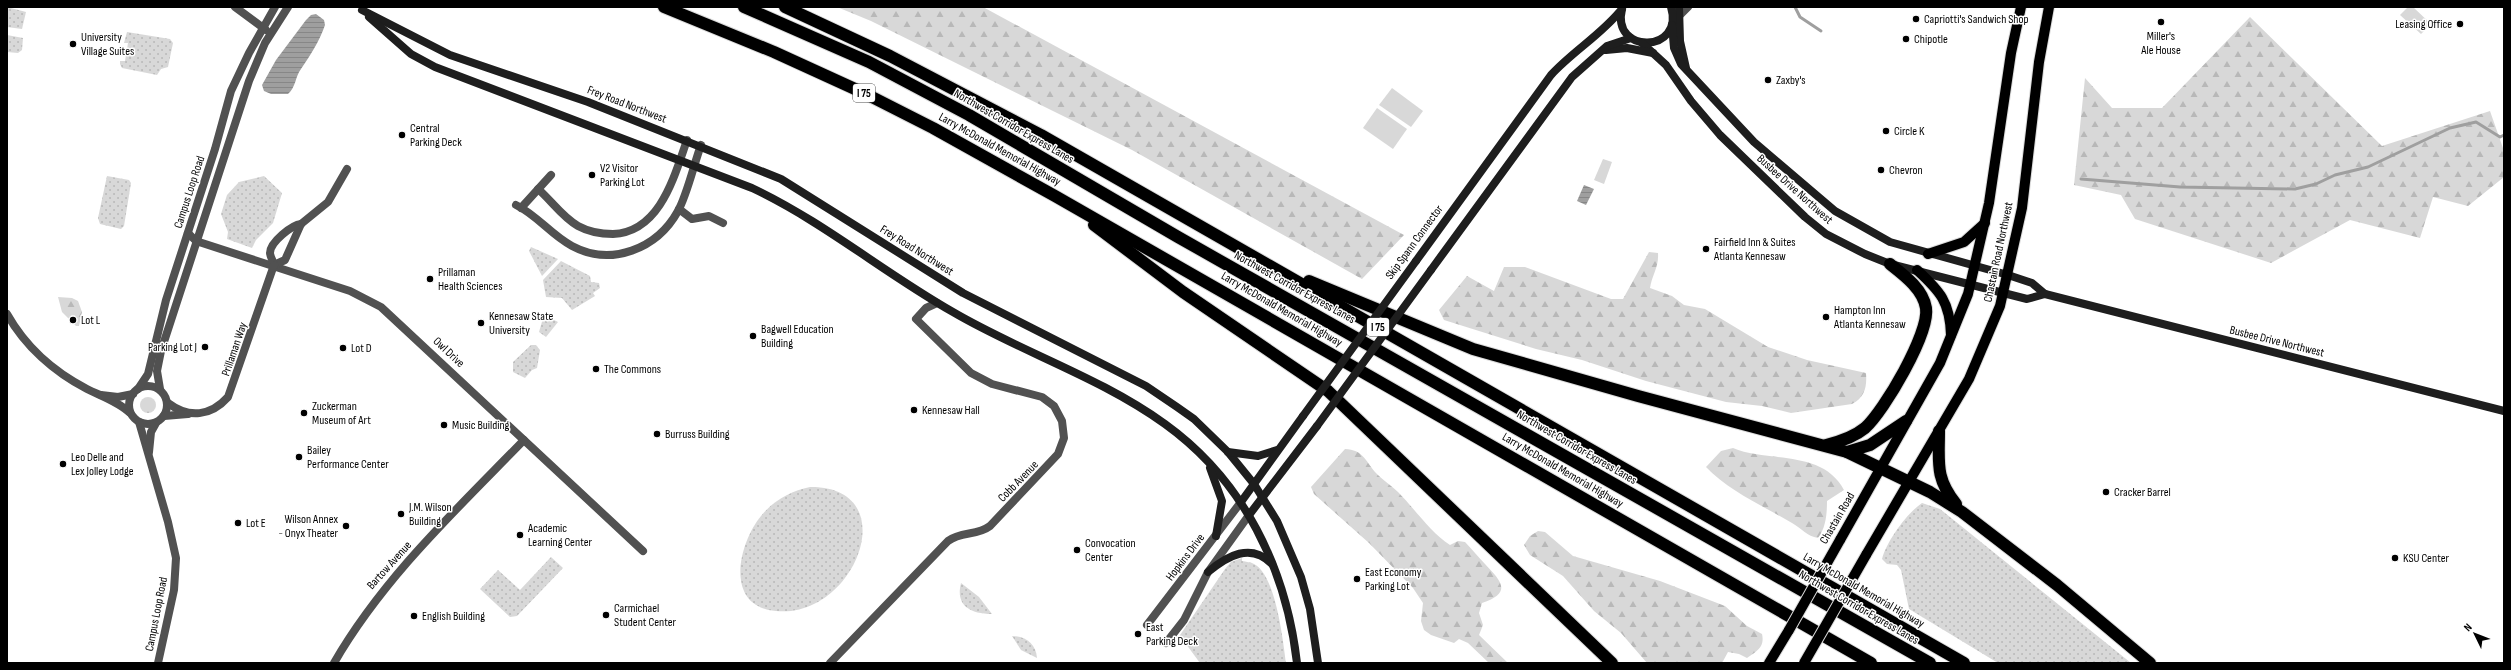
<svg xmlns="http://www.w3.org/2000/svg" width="2511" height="670" font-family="'Sofia Sans Condensed',sans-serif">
  <defs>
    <pattern id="grass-dots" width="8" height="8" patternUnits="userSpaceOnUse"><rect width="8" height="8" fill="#d8d8d8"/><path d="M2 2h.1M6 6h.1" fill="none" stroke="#b8b8b8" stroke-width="1.8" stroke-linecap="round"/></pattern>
    <pattern id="forest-firs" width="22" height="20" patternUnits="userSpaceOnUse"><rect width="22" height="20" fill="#d8d8d8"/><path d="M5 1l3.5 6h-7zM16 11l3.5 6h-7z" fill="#b8b8b8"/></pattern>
    <pattern id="water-rules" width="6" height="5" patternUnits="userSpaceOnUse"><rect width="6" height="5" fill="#9f9f9f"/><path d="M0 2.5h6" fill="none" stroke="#878787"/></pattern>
  </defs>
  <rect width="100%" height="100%" fill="#fff"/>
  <g fill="url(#grass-dots)">
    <polygon points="7,7 26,12 22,29 7,27"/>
    <polygon points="127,32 170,39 173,43 168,67 161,69 157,75 122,68 120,64 120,61 125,61 128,43 124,43"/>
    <polygon points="7,35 23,38 22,50 18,53 7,52"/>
    <polygon points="107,176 129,180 131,183 124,226 121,229 100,224 98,218"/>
    <polygon points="264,176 282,193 273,223 256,240 252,248 227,239 228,232 221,214 227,195 239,182"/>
    <polygon points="531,247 558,259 542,276 529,251"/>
    <polygon points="561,261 590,276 591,282 599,283 600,288 593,293 595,296 572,310 562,298 546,297 543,280"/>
    <polygon points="544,315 558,322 546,337 539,332"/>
    <polygon points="531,345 536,345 540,350 537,368 532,370 525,378 513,372 513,362"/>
    <path d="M 810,487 C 906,486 856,619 776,611 C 724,607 738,544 761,516 C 774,500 791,491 810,487 Z"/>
    <path d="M 1922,503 L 1940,509 L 2131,663 L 1998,663 L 1909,609 L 1901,570 L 1897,565 L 1887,564 L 1882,559 C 1887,541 1906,514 1922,503 Z"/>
    <polygon points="551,557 563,568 517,616 510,617 480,589 498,570 520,590"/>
    <path d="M 1242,558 L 1242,561 C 1246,562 1251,562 1254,564 C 1276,575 1283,641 1286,663 L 1200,663 L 1186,644 L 1178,638 L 1225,569 L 1231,562 Z"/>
    <path d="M 961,583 L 979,597 L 992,614 C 971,614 955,606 961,583 Z"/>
    <path d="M 1012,636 C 1026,636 1036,644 1037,658 L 1021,650 Z"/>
  </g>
  <g fill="url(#forest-firs)">
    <polygon points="837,7 983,7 1404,235 1362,279 1132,150 871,21"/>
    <polygon points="2250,17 2382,146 2490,111 2504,151 2504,177 2468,206 2433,197 2420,238 2350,220 2271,263 2135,219 2121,195 2074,185 2085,78 2112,108 2162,108"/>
    <path d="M 1649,252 L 1658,253 C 1659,267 1652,275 1650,288 L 1672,296 L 1684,305 L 1705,309 L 1768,347 L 1807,360 L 1866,373 C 1867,387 1865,397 1852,404 L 1791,413 L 1762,406 L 1726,402 L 1646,381 L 1582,360 L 1536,349 L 1444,320 L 1439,310 L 1467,276 L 1494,291 L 1504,267 L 1525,267 L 1611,299 L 1623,299 Z"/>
    <polygon points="58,297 72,298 78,301 82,312 79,326 76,326 62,312"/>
    <circle cx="148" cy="405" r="8"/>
    <path d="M 1733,448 C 1768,463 1822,449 1844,490 L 1827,501 C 1827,513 1826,528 1818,538 C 1807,536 1802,529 1792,523 C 1763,506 1729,491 1706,467 L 1721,451 Z"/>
    <path d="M 1345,449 C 1363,450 1365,460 1375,472 C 1381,479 1391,485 1398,492 C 1414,508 1431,533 1450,545 L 1458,541 L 1465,542 C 1472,549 1478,557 1485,564 C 1501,581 1513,593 1482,603 L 1479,613 L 1483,625 L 1479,635 L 1508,663 L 1489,663 L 1468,643 L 1459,639 L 1454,643 L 1431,635 L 1424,630 L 1421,621 L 1423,603 L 1413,588 L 1369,543 L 1314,494 L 1311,487 Z"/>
    <path d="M 1538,531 L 1545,532 L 1573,556 L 1660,581 L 1725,606 L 1747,626 L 1762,634 C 1765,647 1757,651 1747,658 L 1739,654 L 1728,652 L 1722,663 L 1647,663 L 1621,633 L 1594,611 L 1563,576 L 1530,555 L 1524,545 L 1530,536 Z"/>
  </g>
  <g fill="#d8d8d8">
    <polygon points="2408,7 2413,7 2431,24 2421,34 2400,15"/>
    <polygon points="1392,88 1423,111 1411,127 1379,105"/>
    <polygon points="1377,108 1407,129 1393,149 1363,128"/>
    <polygon points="1603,159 1612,162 1604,184 1594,180"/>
  </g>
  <g fill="url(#water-rules)">
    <path d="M 316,14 L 324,20 L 325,25 C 319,42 311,54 301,69 C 295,77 296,87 288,94 L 271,94 L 264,91 L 262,85 L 276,60 L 306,20 L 311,15 Z"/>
    <polygon points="1584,185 1594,189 1586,205 1577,201"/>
  </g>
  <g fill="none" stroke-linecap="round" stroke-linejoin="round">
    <g stroke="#9f9f9f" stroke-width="3">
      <polyline points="1795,7 1800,17 1821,31"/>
      <polyline points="2081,179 2180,187 2295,189 2316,184 2335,175 2368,167 2450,128 2476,122 2500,137 2504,135"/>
    </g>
    <g stroke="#dbdbdb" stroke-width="12">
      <g id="primary">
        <polyline points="1928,254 1964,242 1985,223"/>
        <path d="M 1917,270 C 1940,291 1950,302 1951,335"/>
        <polyline points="1840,540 1940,363 1968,294 1989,203 2011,53 2021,7"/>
        <polyline points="1866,555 1969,379 2000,306 2022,208 2039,62 2049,7"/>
        <polyline points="1769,663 1789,630"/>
      </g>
    </g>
    <g stroke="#dbdbdb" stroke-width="14">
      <g id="highway">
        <polyline points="664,7 774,52 866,94 933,128 1055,196 1871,663"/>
        <polyline points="744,7 869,62 969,115 1178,237 1930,663"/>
        <polyline points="785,7 890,56 1041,135 1964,663"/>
        <polyline points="1094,225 1183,292 1328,391 1612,663"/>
        <polyline points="1309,281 1473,349 1638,396 1847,452 1930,492 1962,512 2057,585 2150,663"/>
        <path d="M 1939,431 C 1939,463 1935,478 1956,504"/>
        <path d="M 1826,445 C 1839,442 1854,437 1865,428 C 1884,411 1930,333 1926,308 C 1923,289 1904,275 1890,264"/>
        <polyline points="1847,452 1870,445 1906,421"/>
      </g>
    </g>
    <g stroke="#515151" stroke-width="8">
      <polyline points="235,7 266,30"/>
      <polyline points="1676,19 1688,7"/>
      <path d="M 538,189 C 551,200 562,217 578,226 C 589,232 600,234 613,234 C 660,232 674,177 687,140"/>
      <path d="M 516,205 C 537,215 551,235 572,246 C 611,267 657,249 678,211 C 687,195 694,164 701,145"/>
      <polyline points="521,208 551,175"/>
      <polyline points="679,209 692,219 709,216 723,223"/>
      <polyline points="188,233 196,241 350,291 381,307 643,551"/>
      <polyline points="274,265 285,260 301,224 328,202 347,169"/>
      <path d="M 274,265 C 273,261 270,256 270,253 C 270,242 292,225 301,224"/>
      <path d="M 7,314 C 25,346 54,372 87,389 C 101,396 119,402 130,413"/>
      <circle cx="148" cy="405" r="19"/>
      <polyline points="138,389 148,374 166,300 215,149 231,91 249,53 275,7"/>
      <polyline points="160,389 157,371 161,351 249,81 265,43 288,7"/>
      <polyline points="101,395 118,397 133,394"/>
      <path d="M 168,403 C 189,419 211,416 228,397 L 274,265"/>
      <polyline points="164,416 188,414"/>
      <polyline points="139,422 168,522 176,558 174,590 158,663"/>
      <polyline points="149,452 151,432 156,423"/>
      <polyline points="1147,625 1241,502"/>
      <polyline points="1166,643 1184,620 1208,572 1249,515"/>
      <path d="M 334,663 C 383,578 456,510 524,440"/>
      <path d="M 830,663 L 948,541 C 961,531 977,536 990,526 L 1058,454 L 1064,438 L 1062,421 L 1054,406 L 1042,397 L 992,384 L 971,373 L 916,319 L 926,308 L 937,303"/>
    </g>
    <g stroke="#1e1e1e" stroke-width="8">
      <polyline points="1679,7 1680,41 1686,68"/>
      <path d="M 1622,9 C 1611,55 1685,53 1671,7"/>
      <polyline points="362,10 450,55 588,102 781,179 963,293 1146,386 1177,407 1194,419 1228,452 1254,484 1277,521 1301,577 1310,609 1318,663"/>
      <path d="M 369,17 L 411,54 L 435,67 L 752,188 C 824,222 884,273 953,312 C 1021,352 1100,377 1165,424 C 1244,481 1286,568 1297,663"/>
      <polyline points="1672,25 1674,48 1681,64 1754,142 1835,211 1890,242 2008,275 2032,283 2045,294 2504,411"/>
      <polyline points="1642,43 1666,65 1691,101 1720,135 1805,217 1826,234 1865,254 1890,264 2027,299 2045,294"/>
      <polyline points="1606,50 1627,48 1653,53"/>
      <path d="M 1416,261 L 1551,75 C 1573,51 1601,35 1622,9"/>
      <polyline points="1431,270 1572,77 1607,46 1631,38"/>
      <polyline points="1228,452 1258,456 1277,450"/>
      <polyline points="1210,468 1222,501 1216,536"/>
      <polyline points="1241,502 1303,416"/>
      <polyline points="1249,515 1317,426"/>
      <path d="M 1208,572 C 1227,556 1251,542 1272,564"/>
    </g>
    <use href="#primary" stroke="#000" stroke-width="10"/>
    <use href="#highway" stroke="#000" stroke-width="12"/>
    <g stroke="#dbdbdb" stroke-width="12" stroke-linecap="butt">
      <g id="primary-bridge">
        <polyline points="1789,630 1840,540"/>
        <polyline points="1804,663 1866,555"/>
      </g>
    </g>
    <g stroke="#1e1e1e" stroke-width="8">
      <polyline points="1303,416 1416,261"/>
      <polyline points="1317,426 1431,270"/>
    </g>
    <use href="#primary-bridge" stroke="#000" stroke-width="10"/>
  </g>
  <g fill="#000" stroke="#fff" stroke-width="1.5">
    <circle cx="1916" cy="19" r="4"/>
    <circle cx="2161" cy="22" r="4"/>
    <circle cx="2460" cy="24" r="4"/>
    <circle cx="1906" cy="39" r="4"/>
    <circle cx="73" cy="44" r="4"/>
    <circle cx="1768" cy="80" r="4"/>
    <circle cx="1886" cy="131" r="4"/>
    <circle cx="402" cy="135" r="4"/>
    <circle cx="1881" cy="170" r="4"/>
    <circle cx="592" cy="175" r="4"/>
    <circle cx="1706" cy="249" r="4"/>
    <circle cx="430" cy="279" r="4"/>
    <circle cx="1826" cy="317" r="4"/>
    <circle cx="73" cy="320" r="4"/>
    <circle cx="481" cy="323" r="4"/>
    <circle cx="753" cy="336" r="4"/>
    <circle cx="205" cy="347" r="4"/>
    <circle cx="343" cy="348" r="4"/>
    <circle cx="596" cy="369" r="4"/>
    <circle cx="914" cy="410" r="4"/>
    <circle cx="304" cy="413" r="4"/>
    <circle cx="444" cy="425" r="4"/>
    <circle cx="657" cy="434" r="4"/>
    <circle cx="299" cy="457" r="4"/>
    <circle cx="63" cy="464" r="4"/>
    <circle cx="2106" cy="492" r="4"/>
    <circle cx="401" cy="514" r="4"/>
    <circle cx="238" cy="523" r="4"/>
    <circle cx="346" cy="526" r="4"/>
    <circle cx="520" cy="535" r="4"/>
    <circle cx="1077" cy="550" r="4"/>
    <circle cx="2395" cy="558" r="4"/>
    <circle cx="1357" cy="579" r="4"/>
    <circle cx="606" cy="615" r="4"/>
    <circle cx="414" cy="616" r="4"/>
    <circle cx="1138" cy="634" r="4"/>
  </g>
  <g text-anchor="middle" stroke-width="3" stroke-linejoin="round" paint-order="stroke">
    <g fill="#fff" stroke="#4c4c4c" stroke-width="1">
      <rect x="853" y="84" width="22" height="18" rx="3"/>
      <rect x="1367" y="318" width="22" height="18" rx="3"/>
    </g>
    <g font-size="11" font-weight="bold" fill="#000">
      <text x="864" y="97">I 75</text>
      <text x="1378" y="331">I 75</text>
    </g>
    <g font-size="12" fill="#000" stroke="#fff" text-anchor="start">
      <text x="1924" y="23">Capriotti's Sandwich Shop</text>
      <text x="2452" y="28" text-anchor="end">Leasing Office</text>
      <text x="2161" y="40" text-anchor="middle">Miller's<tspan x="2161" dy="14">Ale House</tspan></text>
      <text x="81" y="41">University<tspan x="81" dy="14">Village Suites</tspan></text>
      <text x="1914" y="43">Chipotle</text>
      <text x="1776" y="84">Zaxby's</text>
      <text x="410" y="132">Central<tspan x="410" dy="14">Parking Deck</tspan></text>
      <text x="1894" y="135">Circle K</text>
      <text x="600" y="172">V2 Visitor<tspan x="600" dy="14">Parking Lot</tspan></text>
      <text x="1889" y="174">Chevron</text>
      <text x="1714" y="246">Fairfield Inn &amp; Suites<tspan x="1714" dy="14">Atlanta Kennesaw</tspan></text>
      <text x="438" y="276">Prillaman<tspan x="438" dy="14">Health Sciences</tspan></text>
      <text x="1834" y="314">Hampton Inn<tspan x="1834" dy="14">Atlanta Kennesaw</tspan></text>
      <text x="489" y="320">Kennesaw State<tspan x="489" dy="14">University</tspan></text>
      <text x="81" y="324">Lot L</text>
      <text x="761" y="333">Bagwell Education<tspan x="761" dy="14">Building</tspan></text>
      <text x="197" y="351" text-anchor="end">Parking Lot J</text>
      <text x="351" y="352">Lot D</text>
      <text x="604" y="373">The Commons</text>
      <text x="312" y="410">Zuckerman<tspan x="312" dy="14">Museum of Art</tspan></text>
      <text x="922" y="414">Kennesaw Hall</text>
      <text x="452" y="429">Music Building</text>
      <text x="665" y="438">Burruss Building</text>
      <text x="307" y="454">Bailey<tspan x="307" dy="14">Performance Center</tspan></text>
      <text x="71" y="461">Leo Delle and<tspan x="71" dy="14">Lex Jolley Lodge</tspan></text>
      <text x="2114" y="496">Cracker Barrel</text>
      <text x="409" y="511">J.M. Wilson<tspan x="409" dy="14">Building</tspan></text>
      <text x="338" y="523" text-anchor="end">Wilson Annex<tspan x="338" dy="14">- Onyx Theater</tspan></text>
      <text x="246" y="527">Lot E</text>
      <text x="528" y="532">Academic<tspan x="528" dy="14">Learning Center</tspan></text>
      <text x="1085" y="547">Convocation<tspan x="1085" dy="14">Center</tspan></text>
      <text x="2403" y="562">KSU Center</text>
      <text x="1365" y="576">East Economy<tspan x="1365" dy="14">Parking Lot</tspan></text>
      <text x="614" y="612">Carmichael<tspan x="614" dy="14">Student Center</tspan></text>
      <text x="422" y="620">English Building</text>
      <text x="1146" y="631">East<tspan x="1146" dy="14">Parking Deck</tspan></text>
    </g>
    <g font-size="12" fill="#000" stroke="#fff">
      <text transform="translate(627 104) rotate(21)" y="4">Frey Road Northwest</text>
      <text transform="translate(1014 126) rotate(30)" y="4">Northwest Corridor Express Lanes</text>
      <text transform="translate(1000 149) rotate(29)" y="4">Larry McDonald Memorial Highway</text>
      <text transform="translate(1795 189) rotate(42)" y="4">Busbee Drive Northwest</text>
      <text transform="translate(189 192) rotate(-72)" y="4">Campus Loop Road</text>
      <text transform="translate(1414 242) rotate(-54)" y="4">Skip Spann Connector</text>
      <text transform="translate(917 250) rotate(32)" y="4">Frey Road Northwest</text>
      <text transform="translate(1998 252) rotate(-78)" y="4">Chastain Road Northwest</text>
      <text transform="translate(1295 287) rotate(29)" y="4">Northwest Corridor Express Lanes</text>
      <text transform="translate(1282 309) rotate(30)" y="4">Larry McDonald Memorial Highway</text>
      <text transform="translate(2277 341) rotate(14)" y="4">Busbee Drive Northwest</text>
      <text transform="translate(234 349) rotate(-71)" y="4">Prillaman Way</text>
      <text transform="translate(449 352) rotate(43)" y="4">Owl Drive</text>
      <text transform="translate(1577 447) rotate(30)" y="4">Northwest Corridor Express Lanes</text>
      <text transform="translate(1563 470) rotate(30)" y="4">Larry McDonald Memorial Highway</text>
      <text transform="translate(1018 481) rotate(-46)" y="4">Cobb Avenue</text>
      <text transform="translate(1837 518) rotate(-60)" y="4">Chastain Road</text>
      <text transform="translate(1185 557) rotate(-53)" y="4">Hopkins Drive</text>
      <text transform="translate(389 565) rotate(-48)" y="4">Bartow Avenue</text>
      <text transform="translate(1864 590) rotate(30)" y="4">Larry McDonald Memorial Highway</text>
      <text transform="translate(1859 607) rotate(30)" y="4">Northwest Corridor Express Lanes</text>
      <text transform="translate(156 614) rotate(-79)" y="4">Campus Loop Road</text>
    </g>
  </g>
  <rect width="2511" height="670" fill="none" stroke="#000000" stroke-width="16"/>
  <g transform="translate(2475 634) rotate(313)" stroke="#ffffff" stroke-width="3" paint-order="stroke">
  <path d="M0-3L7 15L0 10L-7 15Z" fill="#000000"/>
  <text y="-6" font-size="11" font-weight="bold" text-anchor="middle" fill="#000000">N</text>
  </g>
</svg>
